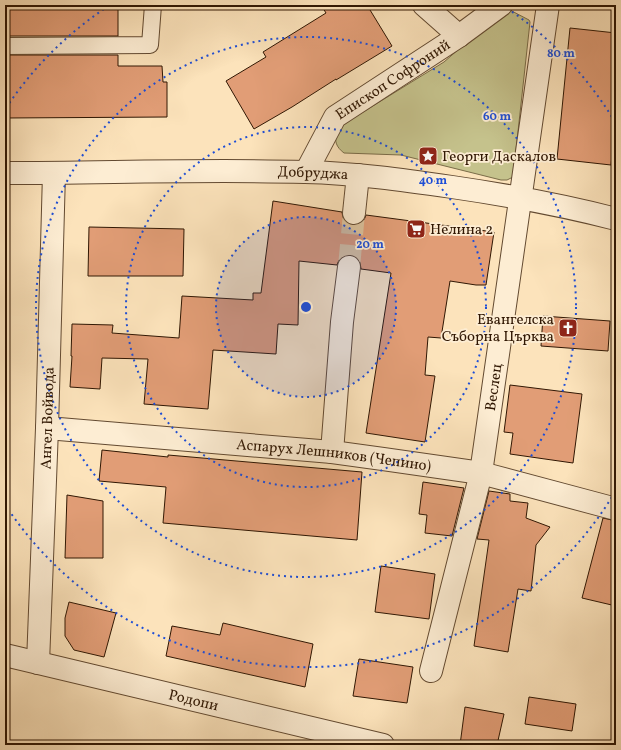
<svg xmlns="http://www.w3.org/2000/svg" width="621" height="750" font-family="Vollkorn,serif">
  <rect width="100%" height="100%" fill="#fce3bb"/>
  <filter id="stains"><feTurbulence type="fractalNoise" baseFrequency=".005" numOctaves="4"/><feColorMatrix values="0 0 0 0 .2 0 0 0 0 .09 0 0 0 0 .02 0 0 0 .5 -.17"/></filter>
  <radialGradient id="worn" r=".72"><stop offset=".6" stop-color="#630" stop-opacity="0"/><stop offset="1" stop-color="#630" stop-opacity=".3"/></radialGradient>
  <path fill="#c5c28c" stroke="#7a6c48" d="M 506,8 L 529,20 L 530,22 L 513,177 L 507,180 L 501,180 L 401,155 L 344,153 C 328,141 338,128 350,120 L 444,62 Z"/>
  <g fill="#e19d76" stroke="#301703">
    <rect x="5" y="5" width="113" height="31"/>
    <polygon points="321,5 367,5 392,46 336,80 336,79 292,107 254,129 226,81 266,57 263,52 326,13"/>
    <polygon points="570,28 616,33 616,116 611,165 557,159"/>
    <polygon points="5,55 118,55 118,66 162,66 163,82 167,82 167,117 5,118"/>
    <polygon points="273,201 342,212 343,218 347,223 352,225 359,224 364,220 366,215 494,232 486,285 476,285 450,281 441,338 428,337 425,375 435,376 425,442 366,433 391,273 361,269 360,262 356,257 351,255 344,256 339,260 337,265 299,261 298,325 278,324 276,354 213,350 208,409 144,404 148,359 102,358 100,389 70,387 72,356 71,356 72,324 113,325 112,333 179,338 182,296 253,300 253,293 261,293"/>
    <polygon points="89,227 184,229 183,276 88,276"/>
    <polygon points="543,316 610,321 608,351 541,346"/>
    <polygon points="510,385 582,394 573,463 510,454 513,433 504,432"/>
    <polygon points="102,450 168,457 168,455 362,472 357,540 163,523 166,487 99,481"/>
    <polygon points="423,482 464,488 452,536 425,533 427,515 419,514"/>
    <polygon points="489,491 510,494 510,501 528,503 526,518 550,527 536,545 531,591 518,589 508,652 474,646 489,540 477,539"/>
    <polygon points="67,495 103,501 103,558 65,558"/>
    <polygon points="603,518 616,521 616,606 582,598"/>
    <polygon points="381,566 435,574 429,619 375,612"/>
    <polygon points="69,602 116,613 104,657 74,650 65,636 65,618"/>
    <polygon points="223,623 313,644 305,687 166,656 172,626 220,635"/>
    <polygon points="359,659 413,667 407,703 353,696"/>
    <polygon points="529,697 576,704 572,731 525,724"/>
    <polygon points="465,707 504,714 497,745 460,745"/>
  </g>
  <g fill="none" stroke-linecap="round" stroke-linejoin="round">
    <polyline stroke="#ddc49f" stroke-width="22" stroke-dasharray="22 11" stroke-linecap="butt" points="349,267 354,213"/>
    <g stroke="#634a31" stroke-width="18">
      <polyline id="service" points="5,46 150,45 153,5"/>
    </g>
    <g stroke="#634a31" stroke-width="24">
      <g id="minor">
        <polyline points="424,5 459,36"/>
        <path id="s1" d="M 306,172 L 335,117 L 459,36 L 501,5"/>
        <path id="s2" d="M 5,173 C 105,173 205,169 305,172 C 354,173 404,180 452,187 C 507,195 562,205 616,219"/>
        <polyline points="354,213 358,175"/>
        <path id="s3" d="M 47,428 L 332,452 L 383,459 L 481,473 L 616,509"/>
        <polyline points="332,452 342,322 349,267"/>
        <path id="s4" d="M 5,655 L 383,745"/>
        <path id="s5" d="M 38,663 L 47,428 L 54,173"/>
        <path id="s6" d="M 431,671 L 481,473 L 548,5"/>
      </g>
    </g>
    <use href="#service" stroke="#fdedd3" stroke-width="16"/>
    <use href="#minor" stroke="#fdedd3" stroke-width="22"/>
  </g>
  <circle cx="306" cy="307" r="90" fill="#1d4ed8" fill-opacity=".12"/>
  <g fill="none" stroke="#1d4ed8" stroke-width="2" stroke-dasharray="2 4">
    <circle cx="306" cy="307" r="90"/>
    <circle cx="306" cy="307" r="180"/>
    <circle cx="306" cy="307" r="270"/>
    <path d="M615 492A360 360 0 0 1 6 506M6 108A360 360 0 0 1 110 5M502 5A360 360 0 0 1 615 122"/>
  </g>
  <defs>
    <g id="sight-square" transform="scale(1)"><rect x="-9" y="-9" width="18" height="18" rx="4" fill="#8f2418" stroke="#fdedd3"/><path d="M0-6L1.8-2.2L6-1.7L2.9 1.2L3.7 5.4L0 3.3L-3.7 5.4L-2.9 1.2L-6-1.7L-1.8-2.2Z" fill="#fff"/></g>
    <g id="supermarket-square" transform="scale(1)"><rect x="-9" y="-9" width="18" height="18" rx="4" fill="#8f2418" stroke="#fdedd3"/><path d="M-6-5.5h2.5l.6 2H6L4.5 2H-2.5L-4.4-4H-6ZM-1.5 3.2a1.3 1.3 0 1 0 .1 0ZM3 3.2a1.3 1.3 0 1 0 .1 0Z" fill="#fff"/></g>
    <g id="church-square" transform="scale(1)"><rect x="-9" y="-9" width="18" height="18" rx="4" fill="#8f2418" stroke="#fdedd3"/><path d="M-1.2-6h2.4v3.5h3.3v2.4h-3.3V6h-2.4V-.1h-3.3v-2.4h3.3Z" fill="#fff"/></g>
  </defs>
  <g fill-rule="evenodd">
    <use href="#sight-square" x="428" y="156"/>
    <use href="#supermarket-square" x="416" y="229"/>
    <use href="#church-square" x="568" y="328"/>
  </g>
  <g text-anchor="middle" stroke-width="3.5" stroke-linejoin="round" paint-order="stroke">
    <g font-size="15" fill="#301703" stroke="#fdedd3">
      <text dy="5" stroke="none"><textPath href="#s1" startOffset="131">Епископ Софроний</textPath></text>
      <text dy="5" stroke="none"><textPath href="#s2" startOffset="308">Добруджа</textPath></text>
      <text dy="5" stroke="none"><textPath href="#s6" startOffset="291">Веслец</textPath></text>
      <text dy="5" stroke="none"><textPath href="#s5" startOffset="245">Ангел Войвода</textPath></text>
      <text dy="5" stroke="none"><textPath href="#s3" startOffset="288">Аспарух Лешников (Чепино)</textPath></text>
      <text dy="5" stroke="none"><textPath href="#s4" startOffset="194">Родопи</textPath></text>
    </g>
    <g font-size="15" fill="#301703" stroke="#fdedd3" text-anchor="start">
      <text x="442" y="161">Георги Даскалов</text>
      <text x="430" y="234">Нелина 2</text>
      <text x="554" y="324" text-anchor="end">Евангелска<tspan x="554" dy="17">Съборна Църква</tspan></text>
    </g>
  </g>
  <circle cx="306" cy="307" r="6" fill="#1d4ed8" stroke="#fdedd3" stroke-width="2"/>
  <g font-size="12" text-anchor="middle" font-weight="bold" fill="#1d4ed8" stroke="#fdedd3" stroke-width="3.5" stroke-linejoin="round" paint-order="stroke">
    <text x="561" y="57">80 m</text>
    <text x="497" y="120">60 m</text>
    <text x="433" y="184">40 m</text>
    <text x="370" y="248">20 m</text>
  </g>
  <rect width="621" height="750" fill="none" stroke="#fce3bb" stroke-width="20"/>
  <rect x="6" y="6" width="609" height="738" fill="none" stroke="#301703" stroke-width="2"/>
  <rect x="10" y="10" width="601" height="730" fill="none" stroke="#301703"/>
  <rect width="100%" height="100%" filter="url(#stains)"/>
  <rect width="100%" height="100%" fill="url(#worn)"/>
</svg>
